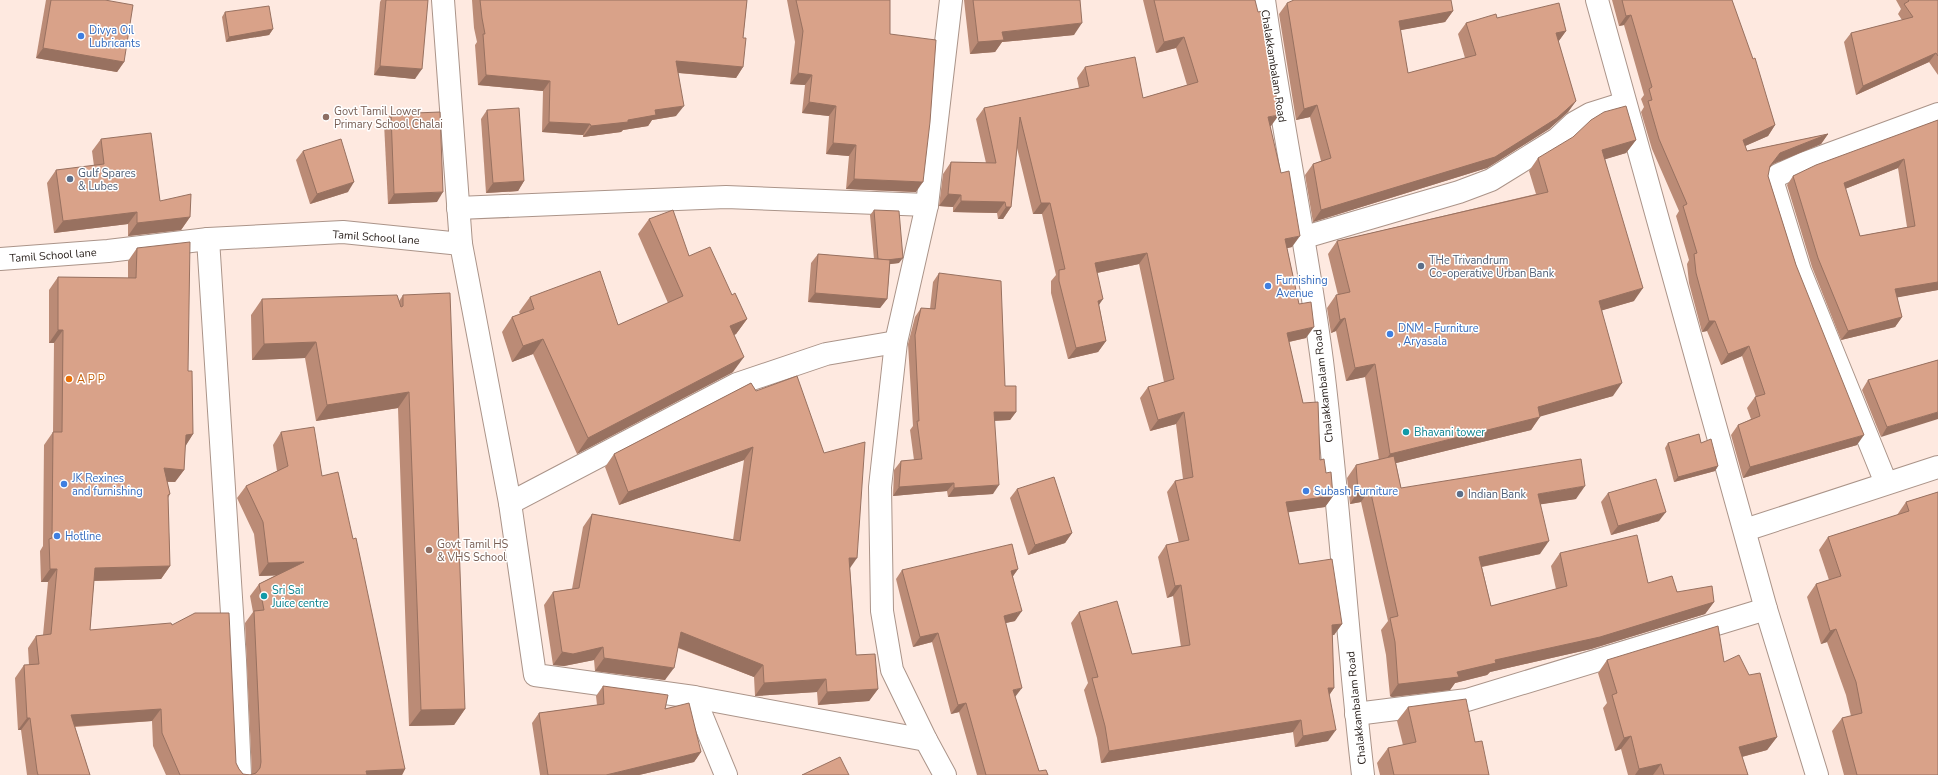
<svg xmlns="http://www.w3.org/2000/svg" width="1938" height="775" font-family="'Nunito Sans',sans-serif">
  <rect width="100%" height="100%" fill="#fee9e0"/>
  <g fill="none" stroke-linecap="round" stroke-linejoin="round">
    <g stroke="#ab9489" stroke-width="24">
      <g id="minor">
        <path d="M 1264,0 C 1281,121 1306,239 1322,361 C 1339,498 1347,637 1363,775"/>
        <polyline points="1597,0 1766,609 1817,775"/>
        <polyline points="458,208 726,197 927,205"/>
        <polyline points="1305,237 1459,192 1491,180 1557,139 1574,123 1590,114 1625,103"/>
        <polyline points="208,239 235,660 240,775"/>
        <polyline points="461,244 510,503 535,675 694,697 926,740"/>
        <polyline points="0,259 108,251 208,239 343,232 461,244 443,0"/>
        <polyline points="1886,483 1800,271 1773,183 1778,175 1805,163 1938,114"/>
        <polyline points="510,503 737,384 826,354 896,342"/>
        <polyline points="1745,530 1938,467"/>
        <polyline points="694,697 726,775"/>
        <polyline points="1356,714 1467,700 1766,609"/>
        <polyline points="945,775 926,740 892,670 882,611 880,487 896,342 927,205 951,0"/>
      </g>
    </g>
    <use href="#minor" stroke="#fff" stroke-width="22"/>
  </g>
  <g fill="#bb8b76" fill-rule="evenodd">
    <polygon points="46,0 105,0 124,62 117,72 36,58"/>
    <polygon points="381,0 428,0 415,79 374,75 380,2"/>
    <polygon points="472,0 747,0 743,38 743,67 736,78 678,73 676,116 652,120 648,126 623,130 621,132 583,137 583,135 542,132 543,91 478,85 475,45 477,42 474,28"/>
    <polygon points="787,0 890,0 890,34 916,192 846,189 849,156 826,154 829,116 802,113 805,85 790,84 795,42"/>
    <polygon points="964,0 1080,0 1074,35 1002,42 995,52 970,54"/>
    <polygon points="1143,0 1255,0 1271,126 1270,126 1292,247 1287,248 1306,338 1289,342 1303,403 1320,460 1326,473 1333,496 1325,507 1288,512 1299,564 1342,624 1334,635 1332,635 1334,688 1329,695 1328,741 1295,747 1293,732 1101,763 1097,738 1084,690 1088,683 1071,623 1079,612 1132,654 1181,647 1173,596 1167,598 1158,557 1166,545 1179,543 1167,492 1175,481 1183,479 1176,424 1150,431 1140,398 1148,387 1164,382 1139,264 1097,273 1099,305 1106,341 1098,352 1068,359 1051,293 1051,281 1056,275 1042,214 1033,214 1017,148 1011,207 1003,219 998,219 997,213 953,212 953,207 939,206 943,174 951,162 986,163 976,119 984,108 1079,88 1077,78 1085,67 1143,98 1187,85 1176,48 1156,53"/>
    <polygon points="1612,0 1732,0 1775,125 1768,136 1745,146 1747,151 1828,134 1821,144 1773,164 1769,168 1768,176 1796,265 1857,445 1743,478 1731,435 1738,425 1751,419 1747,408 1755,397 1756,397 1742,356 1721,365 1707,331 1702,332 1689,283 1687,264 1689,260 1676,216 1679,211 1652,149 1641,112 1644,107 1641,99 1644,95 1624,25 1619,26"/>
    <polygon points="1896,0 1938,0 1938,75 1929,62 1856,95 1844,42 1851,33 1902,20 1898,14 1901,9"/>
    <polygon points="1287,3 1453,11 1445,22 1400,30 1408,73 1465,58 1458,34 1466,23 1497,18 1566,31 1558,42 1576,101 1568,112 1549,129 1487,168 1313,222 1305,175 1313,164 1321,161 1310,117 1296,120 1279,14"/>
    <polygon points="225,12 273,29 269,35 226,42 222,17"/>
    <polygon points="487,110 524,181 518,191 486,193 481,119"/>
    <polygon points="391,114 437,202 388,204 384,123"/>
    <path d="M 1938,120 L 1938,290 L 1897,297 L 1902,317 L 1895,327 L 1841,340 L 1812,267 L 1787,185 L 1793,176 ZM 1898,168 L 1907,227 L 1860,236 L 1845,189 Z"/>
    <polygon points="101,139 160,201 190,217 181,230 128,236 128,224 54,233 47,183 56,170 94,166 92,151"/>
    <polygon points="1636,140 1626,153 1605,159 1634,301 1602,310 1613,396 1540,416 1531,430 1396,463 1401,488 1576,499 1541,504 1540,554 1482,567 1491,606 1556,589 1551,566 1560,553 1648,583 1714,602 1705,614 1591,649 1490,672 1487,675 1455,683 1450,690 1392,697 1390,696 1386,655 1381,630 1388,621 1361,502 1350,504 1347,478 1356,465 1379,460 1365,377 1346,381 1336,331 1331,333 1327,308 1336,295 1338,295 1328,254 1337,241 1536,194 1529,171 1538,158"/>
    <polygon points="303,151 348,192 310,204 296,160"/>
    <polygon points="874,210 899,263 890,264 887,299 880,308 808,302 811,263 818,254 874,259 870,215"/>
    <polygon points="649,219 732,295 747,319 736,334 734,335 733,372 577,454 533,354 512,362 502,332 512,317 520,314 519,312 530,297 618,325 668,303 638,234"/>
    <polygon points="137,248 188,371 193,434 185,446 184,470 175,482 167,482 170,494 168,498 170,566 161,579 94,581 90,630 236,763 239,769 243,774 250,775 252,774 245,623 253,612 250,596 259,584 276,575 259,576 254,534 237,498 246,486 277,471 273,445 281,432 322,476 405,769 402,775 166,775 153,746 152,721 75,727 90,775 27,775 21,730 18,730 15,678 24,665 29,665 28,648 36,636 43,635 48,582 41,582 40,551 43,546 44,445 53,432 54,343 49,343 49,290 58,277 128,278 128,261"/>
    <polygon points="939,273 1005,386 1016,412 1010,420 994,421 993,494 948,497 947,491 893,496 894,470 901,461 914,460 910,430 913,426 908,344 915,317 921,308 930,309 933,282"/>
    <polygon points="403,295 465,709 454,725 409,726 398,408 316,421 305,358 252,360 251,315 262,299 399,301"/>
    <polygon points="1938,360 1881,437 1862,390 1868,380"/>
    <polygon points="751,383 850,569 856,655 878,689 869,701 818,705 817,692 755,696 754,677 678,648 665,680 595,671 594,660 564,666 553,665 544,605 553,592 572,589 583,527 592,514 733,540 744,460 619,505 605,467 614,454"/>
    <polygon points="1668,443 1718,466 1715,471 1674,482 1665,448"/>
    <polygon points="1017,489 1072,533 1065,543 1028,555 1010,498"/>
    <polygon points="1938,492 1938,775 1844,775 1832,731 1842,718 1851,716 1846,695 1827,642 1821,644 1807,597 1816,584 1829,580 1819,550 1828,537 1897,515 1906,502"/>
    <polygon points="1608,493 1659,521 1611,535 1601,502"/>
    <polygon points="1018,569 1013,576 1015,621 1005,623 1015,697 1039,771 1048,775 977,775 959,712 951,714 932,642 913,647 896,579 902,570"/>
    <polygon points="1607,660 1724,662 1777,737 1767,750 1742,757 1748,775 1628,775 1621,749 1615,751 1603,708 1607,703 1598,673"/>
    <polygon points="603,686 665,709 701,752 694,762 639,775 540,775 532,723 539,713 597,705 596,696"/>
    <polygon points="1408,707 1475,742 1489,775 1380,775 1377,763 1388,748 1403,745 1397,721"/>
  </g>
  <g fill="#987160">
    <polygon points="1453,11 1445,22 1391,32 1399,21"/>
    <polygon points="1631,15 1624,25 1619,26 1626,16"/>
    <polygon points="1082,23 1074,35 1002,42 995,52 970,54 978,42 1002,32"/>
    <polygon points="273,29 269,35 226,42 229,37"/>
    <polygon points="1566,31 1558,42 1556,33"/>
    <polygon points="1184,37 1176,48 1156,53 1164,42"/>
    <polygon points="43,48 124,62 117,72 36,58"/>
    <polygon points="1936,53 1929,62 1856,95 1863,86"/>
    <polygon points="676,61 743,67 736,78 669,72"/>
    <polygon points="380,66 422,69 415,79 374,75"/>
    <polygon points="798,73 812,75 805,85 790,84"/>
    <polygon points="486,75 550,81 543,91 478,85"/>
    <polygon points="1576,101 1568,112 1549,129 1487,168 1313,222 1321,210"/>
    <polygon points="809,102 836,106 829,116 802,113"/>
    <polygon points="1317,105 1310,117 1296,120 1304,109"/>
    <polygon points="684,106 676,116 652,120 648,126 623,130 621,132 583,137 591,126 628,120 655,110"/>
    <polygon points="1279,115 1271,126 1260,129 1268,117"/>
    <polygon points="549,122 590,124 583,135 542,132"/>
    <polygon points="1775,125 1768,136 1736,150 1743,140"/>
    <polygon points="1828,134 1821,144 1773,164 1762,176 1780,153"/>
    <polygon points="1636,140 1626,153 1593,163 1602,150"/>
    <polygon points="833,143 856,145 849,156 826,154"/>
    <polygon points="1904,159 1898,168 1837,192 1844,183"/>
    <polygon points="854,179 923,182 916,192 846,189"/>
    <polygon points="524,181 518,191 486,193 493,183"/>
    <polygon points="354,182 348,192 310,204 317,194"/>
    <polygon points="443,192 437,202 388,204 394,194"/>
    <polygon points="948,194 961,195 953,207 939,206"/>
    <polygon points="961,201 1005,202 997,213 953,212"/>
    <polygon points="1041,203 1050,203 1042,214 1033,214"/>
    <polygon points="1006,207 1011,207 1003,219 998,219"/>
    <polygon points="137,212 128,224 54,233 63,221"/>
    <polygon points="190,217 181,230 128,236 137,223"/>
    <polygon points="1300,236 1292,247 1276,251 1285,239"/>
    <polygon points="1147,253 1139,264 1087,275 1095,263"/>
    <polygon points="903,258 899,263 874,266 878,261"/>
    <polygon points="1938,282 1938,290 1889,299 1895,289"/>
    <polygon points="1643,288 1634,301 1590,314 1599,301"/>
    <polygon points="815,293 887,299 880,308 808,302"/>
    <polygon points="1103,299 1095,311 1098,301"/>
    <polygon points="1902,317 1895,327 1841,340 1848,331"/>
    <polygon points="1345,318 1336,331 1331,333 1340,320"/>
    <polygon points="747,319 736,334 719,342 730,326"/>
    <polygon points="1709,321 1715,321 1707,331 1702,332"/>
    <polygon points="1314,327 1306,338 1279,344 1287,333"/>
    <polygon points="58,330 63,330 54,343 49,343"/>
    <polygon points="543,339 533,354 512,362 523,346"/>
    <polygon points="1106,341 1098,352 1068,359 1076,348"/>
    <polygon points="316,342 305,358 252,360 264,344"/>
    <polygon points="1749,346 1742,356 1721,365 1728,354"/>
    <polygon points="744,357 733,372 577,454 588,438"/>
    <polygon points="1375,364 1365,377 1346,381 1355,368"/>
    <polygon points="1622,383 1613,396 1528,420 1538,407"/>
    <polygon points="409,392 398,408 316,421 327,405"/>
    <polygon points="994,412 1016,412 1010,420 988,421"/>
    <polygon points="1184,412 1176,424 1150,431 1158,420"/>
    <polygon points="1938,412 1938,419 1881,437 1887,427"/>
    <polygon points="1540,417 1531,430 1380,467 1390,454"/>
    <polygon points="193,434 185,447 186,435"/>
    <polygon points="1864,435 1857,445 1743,478 1750,467"/>
    <polygon points="753,447 744,460 619,505 628,492"/>
    <polygon points="1718,466 1715,471 1674,482 1678,477"/>
    <polygon points="164,468 184,470 175,482 155,481"/>
    <polygon points="954,483 947,491 893,496 899,487"/>
    <polygon points="999,485 993,494 948,497 954,488"/>
    <polygon points="1585,486 1576,499 1530,506 1538,494"/>
    <polygon points="1370,489 1361,502 1350,504 1358,491"/>
    <polygon points="1333,496 1325,507 1277,514 1286,502"/>
    <polygon points="1666,512 1659,521 1611,535 1618,526"/>
    <polygon points="1072,533 1065,543 1028,555 1035,545"/>
    <polygon points="1549,541 1540,554 1471,569 1479,557"/>
    <polygon points="849,558 857,558 848,571"/>
    <polygon points="304,562 295,575 259,576 268,563"/>
    <polygon points="170,566 161,579 86,581 95,568"/>
    <polygon points="50,569 57,569 48,582 41,582"/>
    <polygon points="1018,569 1011,579 1011,571"/>
    <polygon points="1181,585 1173,596 1167,598 1175,586"/>
    <polygon points="1714,602 1705,614 1591,649 1490,672 1487,675 1455,683 1450,690 1392,697 1390,696 1398,684 1457,672 1495,660"/>
    <polygon points="1022,611 1015,621 997,625 1004,616"/>
    <polygon points="1342,624 1334,635 1324,636 1332,625"/>
    <polygon points="1836,629 1827,642 1821,644 1830,631"/>
    <polygon points="681,632 763,665 754,677 672,645"/>
    <polygon points="938,633 932,642 913,647 920,637"/>
    <polygon points="603,647 594,660 564,666 553,665 562,652"/>
    <polygon points="604,658 674,668 665,680 595,671"/>
    <polygon points="826,679 817,692 755,696 764,683"/>
    <polygon points="1022,688 1015,697 1006,700 1013,690"/>
    <polygon points="1328,688 1334,688 1326,700"/>
    <polygon points="878,689 869,701 818,705 827,692"/>
    <polygon points="966,703 959,712 951,714 958,705"/>
    <polygon points="161,709 152,721 62,727 71,715"/>
    <polygon points="465,709 454,725 409,726 421,710"/>
    <polygon points="27,718 30,718 21,730 18,730"/>
    <polygon points="1301,720 1293,732 1101,763 1109,751"/>
    <polygon points="1336,730 1328,741 1295,747 1303,736"/>
    <polygon points="1631,736 1621,749 1615,751 1624,738"/>
    <polygon points="1777,737 1767,750 1730,760 1739,747"/>
    <polygon points="701,752 694,762 639,775 606,775"/>
    <polygon points="1661,764 1653,775 1635,775 1639,769"/>
    <polygon points="405,769 402,775 364,775 366,771"/>
  </g>
  <g fill="#d9a289" stroke="#987160" fill-rule="evenodd">
    <polygon points="51,0 105,0 133,5 124,62 43,48"/>
    <polygon points="386,0 428,0 422,69 380,66"/>
    <polygon points="480,0 747,0 743,38 746,38 743,67 676,61 684,106 655,110 656,115 628,120 628,122 591,126 590,124 549,122 550,81 486,75 483,34 485,34 482,18"/>
    <polygon points="796,0 890,0 890,34 936,40 930,122 923,182 854,179 856,145 833,143 836,106 809,102 812,75 798,73 803,31"/>
    <polygon points="973,0 1080,0 1082,23 1002,32 1004,40 978,42"/>
    <polygon points="1154,0 1255,0 1258,12 1263,11 1279,115 1268,117 1281,173 1289,171 1300,236 1285,239 1299,304 1311,302 1314,327 1287,333 1303,403 1318,402 1320,460 1324,459 1326,473 1331,472 1333,496 1286,502 1299,564 1332,559 1342,624 1332,625 1334,688 1328,688 1336,730 1303,736 1301,720 1109,751 1105,726 1092,678 1098,677 1079,612 1117,601 1132,654 1190,645 1181,585 1175,586 1166,545 1189,540 1175,481 1193,477 1184,412 1158,420 1148,387 1174,379 1147,253 1095,263 1103,299 1098,301 1106,341 1076,348 1059,281 1059,270 1065,269 1050,203 1041,203 1020,117 1011,207 1006,207 1005,202 961,201 961,195 948,194 951,162 996,163 984,108 1089,86 1085,67 1135,57 1143,98 1198,82 1184,37 1164,42"/>
    <polygon points="1294,0 1451,0 1453,11 1399,21 1408,73 1476,55 1466,23 1496,14 1497,18 1559,3 1566,31 1556,33 1576,101 1557,118 1495,157 1321,210 1313,164 1331,158 1317,105 1304,109 1287,3"/>
    <polygon points="1622,0 1732,0 1753,59 1755,58 1775,125 1743,140 1747,151 1828,134 1780,153 1770,166 1768,176 1796,265 1864,435 1750,467 1738,425 1760,416 1755,397 1765,394 1749,346 1728,354 1715,321 1709,321 1696,273 1694,254 1697,253 1683,206 1687,204 1659,139 1648,101 1652,100 1649,89 1652,87 1631,15 1626,16"/>
    <polygon points="1908,0 1938,0 1938,56 1936,53 1863,86 1851,33 1913,17 1904,4 1909,1"/>
    <polygon points="269,6 273,29 229,37 225,12"/>
    <polygon points="1626,106 1636,140 1602,150 1643,288 1599,301 1622,383 1538,407 1540,417 1390,454 1375,364 1355,368 1345,318 1340,320 1336,295 1350,292 1337,241 1548,192 1538,158 1573,137 1591,120 1604,112"/>
    <polygon points="519,108 524,181 493,183 487,110"/>
    <polygon points="440,112 443,192 394,194 391,114"/>
    <path d="M 1938,120 L 1938,282 L 1895,289 L 1902,317 L 1848,331 L 1818,258 L 1793,176 L 1816,165 ZM 1904,159 L 1915,226 L 1860,236 L 1844,183 Z"/>
    <polygon points="151,133 160,201 191,194 190,217 137,223 137,212 63,221 56,170 104,164 101,139"/>
    <polygon points="341,139 354,182 317,194 303,151"/>
    <polygon points="673,210 689,256 710,247 732,295 735,293 747,319 730,326 744,357 588,438 543,339 523,346 512,317 534,309 530,297 600,271 618,325 683,296 649,219"/>
    <polygon points="874,210 899,211 903,258 887,260 878,259"/>
    <polygon points="190,242 188,371 192,371 193,434 186,435 184,470 164,468 170,494 168,495 170,566 95,568 90,630 171,623 172,625 195,613 229,613 236,763 239,769 243,774 250,775 256,773 260,768 261,762 254,611 264,610 259,584 304,562 268,563 263,522 246,486 288,466 281,432 314,427 322,476 338,472 353,539 356,538 405,769 366,771 367,775 180,775 162,733 161,709 71,715 90,775 38,775 37,771 30,718 27,718 24,665 39,664 36,636 51,634 57,569 50,569 49,539 52,538 53,432 62,432 63,330 58,330 58,277 136,278 137,248"/>
    <polygon points="818,254 890,260 887,299 815,293"/>
    <polygon points="939,273 1001,281 1005,386 1016,386 1016,412 994,412 999,485 954,488 954,483 899,487 901,461 922,459 917,421 919,421 915,335 921,308 935,309"/>
    <polygon points="450,293 465,709 421,710 409,392 327,405 316,342 264,344 262,299 397,295 401,307 403,306 403,295"/>
    <polygon points="1938,360 1938,412 1887,427 1868,380"/>
    <polygon points="797,376 824,453 865,442 857,558 849,558 856,655 875,654 878,689 827,692 826,679 764,683 763,665 681,632 674,668 604,658 603,647 573,654 562,652 553,592 579,588 592,514 740,541 753,447 628,492 614,454 751,383 756,391"/>
    <polygon points="1699,434 1701,443 1711,439 1718,466 1678,477 1668,443"/>
    <polygon points="1394,456 1401,488 1581,459 1585,486 1538,494 1549,541 1479,557 1491,606 1567,586 1560,553 1637,535 1648,583 1672,576 1677,592 1712,586 1714,602 1600,637 1495,660 1496,663 1457,672 1459,677 1400,684 1398,684 1395,642 1390,618 1398,616 1370,489 1358,491 1356,465"/>
    <polygon points="1054,477 1072,533 1035,545 1017,489"/>
    <polygon points="1656,479 1666,512 1618,526 1608,493"/>
    <polygon points="1938,492 1938,775 1857,775 1842,718 1862,713 1856,682 1836,629 1830,631 1816,584 1841,576 1828,537 1909,511 1906,502"/>
    <polygon points="1012,544 1018,569 1011,571 1022,611 1004,616 1022,688 1013,690 1039,771 1046,770 1048,775 986,775 966,703 958,705 938,633 920,637 902,570"/>
    <polygon points="1718,626 1724,662 1739,655 1749,675 1760,673 1777,737 1739,747 1748,775 1664,775 1661,764 1639,769 1631,736 1624,738 1612,695 1617,693 1607,660"/>
    <polygon points="603,686 668,695 665,709 689,703 701,752 606,775 548,775 539,713 604,704"/>
    <polygon points="1466,699 1475,742 1482,741 1489,775 1394,775 1388,748 1416,742 1408,707"/>
    <polygon points="840,757 849,775 802,775"/>
  </g>
  <g fill="#3f7fe0" stroke="#fff" stroke-width="1.5">
    <circle cx="81" cy="36" r="4"/>
    <circle cx="1268" cy="286" r="4"/>
    <circle cx="1390" cy="334" r="4"/>
    <circle cx="64" cy="484" r="4"/>
    <circle cx="1306" cy="491" r="4"/>
    <circle cx="57" cy="536" r="4"/>
  </g>
  <g fill="#8d6e63" stroke="#fff" stroke-width="1.5">
    <circle cx="326" cy="117" r="4"/>
    <circle cx="429" cy="550" r="4"/>
  </g>
  <g fill="#5c6f8a" stroke="#fff" stroke-width="1.5">
    <circle cx="70" cy="179" r="4"/>
    <circle cx="1421" cy="266" r="4"/>
    <circle cx="1460" cy="494" r="4"/>
  </g>
  <circle fill="#e8710a" stroke="#fff" stroke-width="1.5" cx="69" cy="379" r="4"/>
  <g fill="#0f9aa8" stroke="#fff" stroke-width="1.5">
    <circle cx="1406" cy="432" r="4"/>
    <circle cx="264" cy="596" r="4"/>
  </g>
  <g text-anchor="middle" stroke-width="3" stroke-linejoin="round" paint-order="stroke">
    <g font-size="11" fill="#366cbe" stroke="#fff" text-anchor="start">
      <text x="89" y="34">Divya Oil<tspan x="89" dy="13">Lubricants</tspan></text>
      <text x="1276" y="284">Furnishing<tspan x="1276" dy="13">Avenue</tspan></text>
      <text x="1398" y="332">DNM - Furniture<tspan x="1398" dy="13">, Aryasala</tspan></text>
      <text x="72" y="482">JK Rexines<tspan x="72" dy="13">and furnishing</tspan></text>
      <text x="1314" y="495">Subash Furniture</text>
      <text x="65" y="540">Hotline</text>
    </g>
    <g font-size="11" fill="#2b221e" stroke="#fff">
      <text transform="translate(1274 66) rotate(81)" y="4">Chalakkambalam Road</text>
      <text transform="translate(376 237) rotate(4)" y="4">Tamil School lane</text>
      <text transform="translate(53 255) rotate(-4)" y="4">Tamil School lane</text>
      <text transform="translate(1323 386) rotate(-96)" y="4">Chalakkambalam Road</text>
      <text transform="translate(1356 708) rotate(-96)" y="4">Chalakkambalam Road</text>
    </g>
    <g font-size="11" fill="#785e54" stroke="#fff" text-anchor="start">
      <text x="334" y="115">Govt Tamil Lower<tspan x="334" dy="13">Primary School Chalai</tspan></text>
      <text x="437" y="548">Govt Tamil HS<tspan x="437" dy="13">&amp; VHS School</tspan></text>
    </g>
    <g font-size="11" fill="#4e5e75" stroke="#fff" text-anchor="start">
      <text x="78" y="177">Gulf Spares<tspan x="78" dy="13">&amp; Lubes</tspan></text>
      <text x="1429" y="264">THe Trivandrum<tspan x="1429" dy="13">Co-operative Urban Bank</tspan></text>
      <text x="1468" y="498">Indian Bank</text>
    </g>
    <g font-size="11" fill="#c56008" stroke="#fff" text-anchor="start">
      <text x="77" y="383">A P P</text>
    </g>
    <g font-size="11" fill="#0d838f" stroke="#fff" text-anchor="start">
      <text x="1414" y="436">Bhavani tower</text>
      <text x="272" y="594">Sri Sai<tspan x="272" dy="13">Juice centre</tspan></text>
    </g>
  </g>
</svg>
